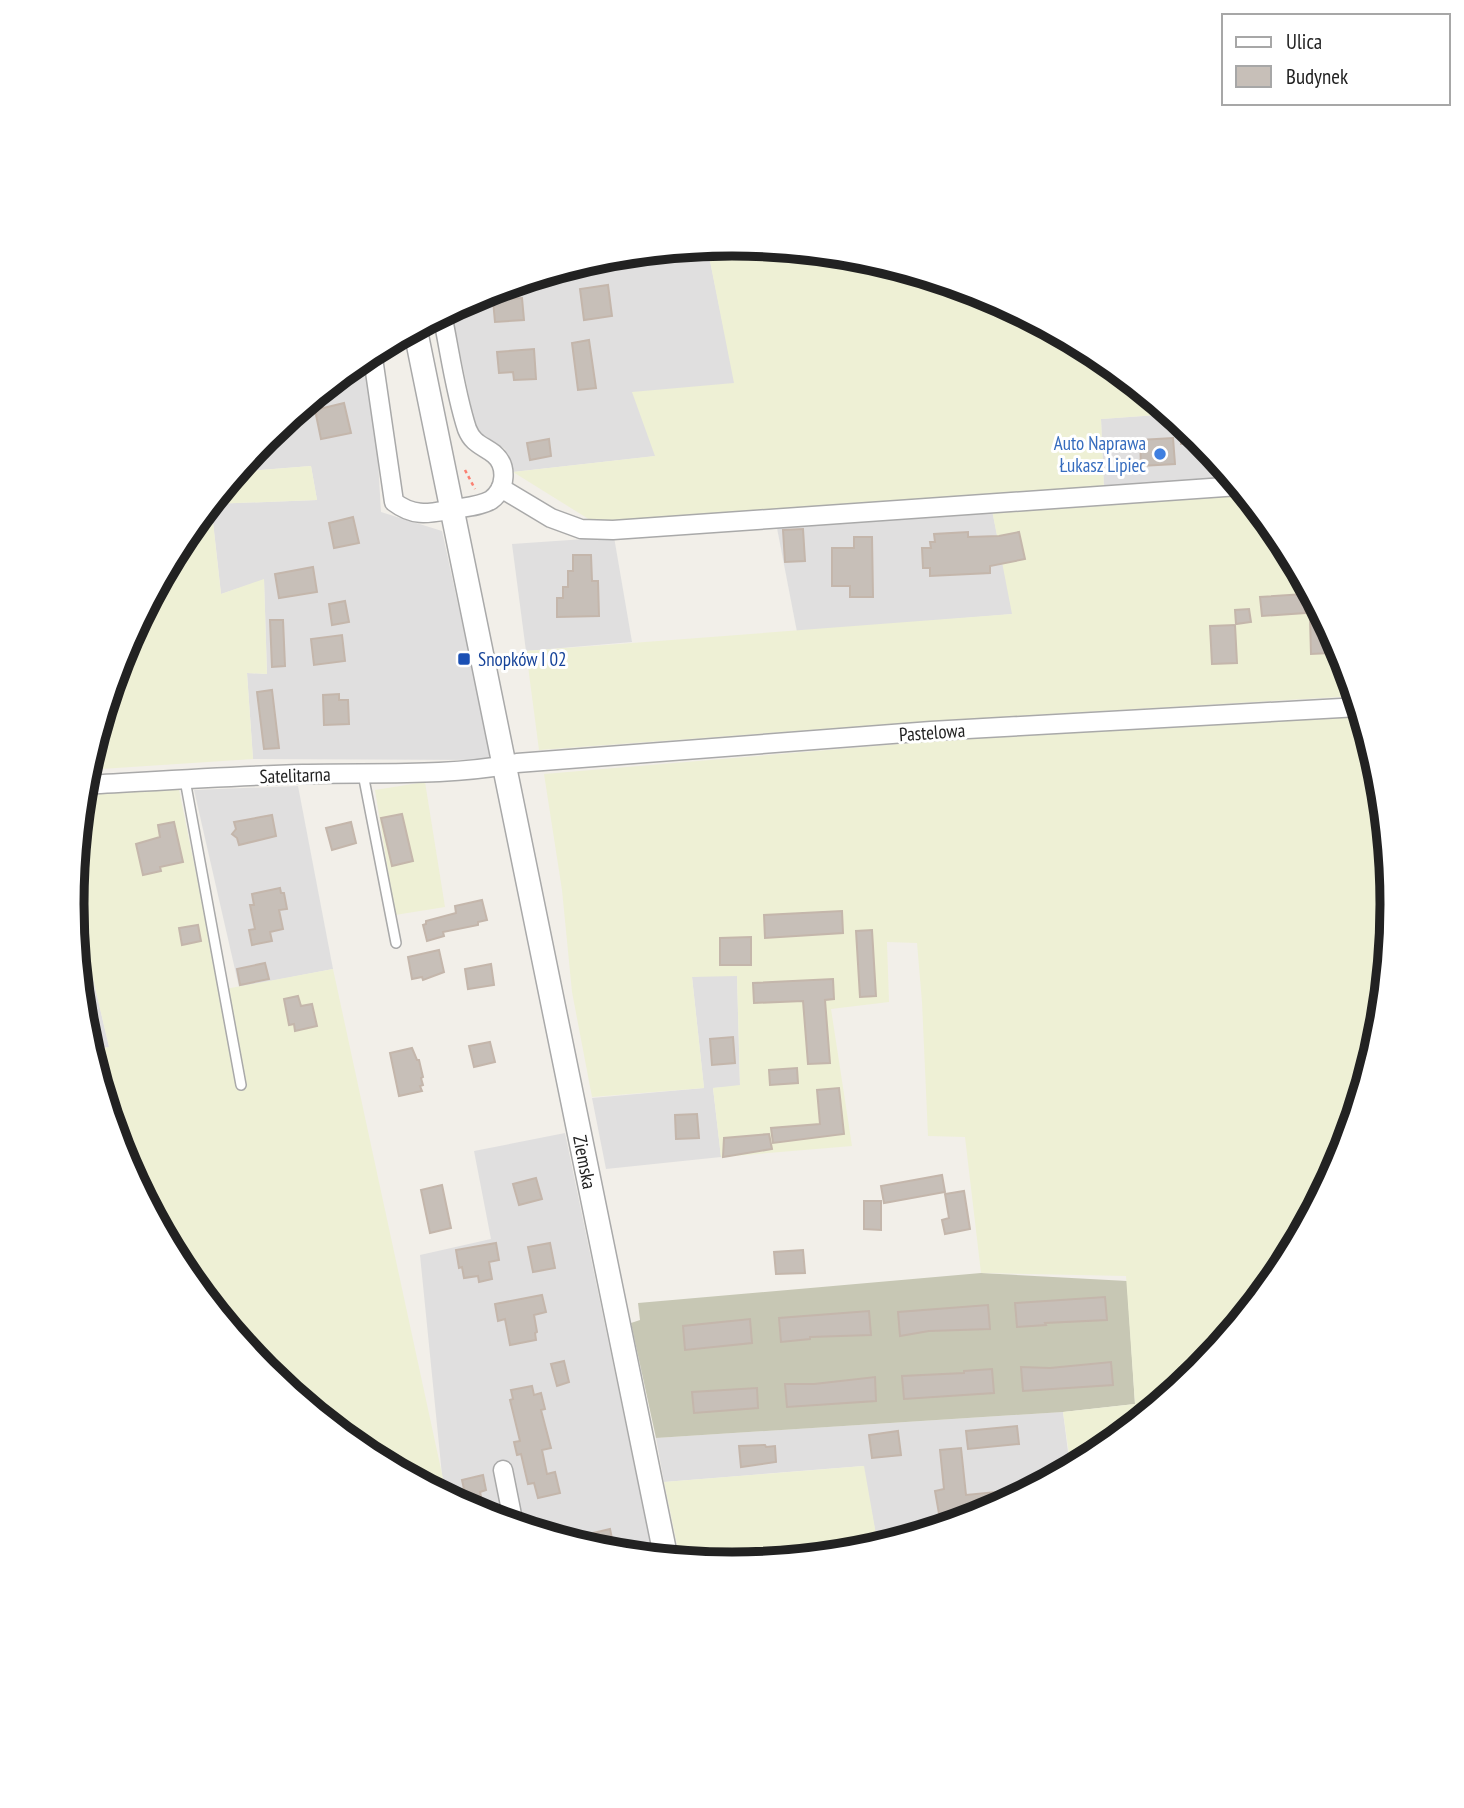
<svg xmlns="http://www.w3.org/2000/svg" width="1464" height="1808" font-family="'PT Sans Narrow',sans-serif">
  <rect width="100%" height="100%" fill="#f2efe9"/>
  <g fill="#e0dfdf">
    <polygon points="707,246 735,383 656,456 513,472 505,449 476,430 451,309 480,294 604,256"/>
    <polygon points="366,354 375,409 381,512 442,531 492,760 253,759 247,673 267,674 264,580 221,594 211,504 317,500 311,466 236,472 265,437"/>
    <polygon points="1171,414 1199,437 1235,481 1104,490 1101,419"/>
    <polygon points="992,510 1013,614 797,632 777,528"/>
    <polygon points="614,537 632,642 526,651 512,544"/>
    <polygon points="298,786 333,969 239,987 194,790"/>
    <polygon points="73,893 109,1047 90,1050 84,1032 72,904"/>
    <polygon points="706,975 737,976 740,1086 713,1088 721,1157 606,1169 592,1098 704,1088 692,977"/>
    <polygon points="565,1133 653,1556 603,1551 479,1514 447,1497 442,1475 420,1255 491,1239 474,1151"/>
    <polygon points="1063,1412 1070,1468 984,1514 878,1546 863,1466 664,1482 656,1438"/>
  </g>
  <polygon fill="#c7c7b4" points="981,1273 1127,1281 1135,1404 1063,1412 656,1438 631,1323 640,1320 638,1303"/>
  <g fill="#eef0d5">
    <polygon points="732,244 861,257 985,294 1099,355 1171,414 1101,419 1104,490 595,523 513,472 655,456 632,392 734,383 707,246"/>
    <polygon points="311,466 317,500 211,504 221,594 264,579 267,674 247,673 253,759 86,770 122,651 183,537 236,472"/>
    <polygon points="1241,488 1281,538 1342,652 1356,696 932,721 539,750 526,651 1012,614 992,510"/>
    <polygon points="1361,715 1380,776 1392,904 1379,1033 1342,1157 1281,1271 1199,1371 1098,1453 1071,1468 1063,1412 1135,1404 1126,1276 981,1273 965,1137 928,1136 922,1002 917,943 887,942 889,1002 831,1009 852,1146 721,1157 713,1088 740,1085 737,976 692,977 704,1088 592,1097 572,992 562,890 544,774 935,741"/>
    <polygon points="177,780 220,990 333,969 447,1497 365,1453 265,1371 183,1270 122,1156 90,1050 109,1047 73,893 84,785"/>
    <polygon points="425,782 445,907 395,915 375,790"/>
    <polygon points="864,1466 878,1546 860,1552 732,1564 680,1559 664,1482"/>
  </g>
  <g fill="#c7bfb8" stroke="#c4b6ab" stroke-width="2">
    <polygon points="608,285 612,316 584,320 580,289"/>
    <polygon points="522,298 524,320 495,322 493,300"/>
    <polygon points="589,340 596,388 578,390 572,343"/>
    <polygon points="534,349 536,379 514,380 513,372 499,373 497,352"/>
    <polygon points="344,403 351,433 321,439 315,410"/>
    <polygon points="1179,421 1199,437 1203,442 1181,444"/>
    <polygon points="1173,438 1175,464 1141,466 1140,440"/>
    <polygon points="549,439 551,456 530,460 527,443"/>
    <polygon points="353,517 359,543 334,548 329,523"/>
    <polygon points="803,529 805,561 785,562 783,530"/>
    <polygon points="968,532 968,537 999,536 1019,532 1025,559 990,566 990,573 930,576 930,568 923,568 922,548 931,548 930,542 935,542 934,534"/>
    <polygon points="854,537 872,537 873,597 850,597 850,586 832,586 832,548 854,548"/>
    <polygon points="573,555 591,555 592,581 598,581 599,616 557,617 557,598 563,598 563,587 568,587 568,571 573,571"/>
    <polygon points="313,567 317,592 279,598 275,574"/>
    <polygon points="1304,594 1305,613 1262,616 1260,597"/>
    <polygon points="345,601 349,622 332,625 329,604"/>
    <polygon points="1249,609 1251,622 1236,624 1235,610"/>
    <polygon points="1323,616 1328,626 1330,653 1311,654 1310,617"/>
    <polygon points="270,620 283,620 285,666 272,667"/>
    <polygon points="1235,625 1237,663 1212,664 1210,626"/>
    <polygon points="342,635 345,661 314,665 311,639"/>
    <polygon points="272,690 279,748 264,749 257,692"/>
    <polygon points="339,694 339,700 348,700 349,724 324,725 323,695"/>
    <polygon points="402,814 413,861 392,866 381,818"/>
    <polygon points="272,815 276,836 239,845 237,838 232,834 236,829 234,822"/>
    <polygon points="174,822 183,862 160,867 161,871 143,875 136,844 160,837 158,825"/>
    <polygon points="351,822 356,843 332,850 326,828"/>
    <polygon points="280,888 281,893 284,893 287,909 279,910 283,929 270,932 272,941 252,945 249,930 255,929 250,905 254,905 252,894"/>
    <polygon points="482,900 487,920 478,922 478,925 443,932 444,936 427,941 423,925 426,924 426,921 456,913 455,906"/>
    <polygon points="842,911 843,933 765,938 764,915"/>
    <polygon points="198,925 201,941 182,945 179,928"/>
    <polygon points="872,930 876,996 860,997 856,931"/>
    <polygon points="751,937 751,965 720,965 720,938"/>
    <polygon points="439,950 444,972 423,980 422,977 412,979 408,957"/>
    <polygon points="265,963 269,979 240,985 237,969"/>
    <polygon points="491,964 494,985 468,989 465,969"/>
    <polygon points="833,979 834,999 825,1000 830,1063 808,1064 803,1001 754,1003 753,983"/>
    <polygon points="298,996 301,1006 312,1004 317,1026 295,1031 294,1024 289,1025 284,999"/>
    <polygon points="94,1016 101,1044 89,1047 83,1018"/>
    <polygon points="733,1037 735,1063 712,1065 710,1039"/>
    <polygon points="490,1042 495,1062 474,1067 469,1046"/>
    <polygon points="412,1048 417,1060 419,1060 423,1077 421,1078 423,1085 420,1086 422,1091 399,1096 390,1053"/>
    <polygon points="797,1068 798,1083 770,1085 769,1070"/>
    <polygon points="839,1088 844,1134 773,1143 771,1128 820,1124 817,1090"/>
    <polygon points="697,1114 699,1138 676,1139 675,1115"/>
    <polygon points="769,1134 772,1149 723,1157 724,1138"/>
    <polygon points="942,1175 945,1192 884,1203 881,1186"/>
    <polygon points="536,1178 542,1199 519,1205 513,1184"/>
    <polygon points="442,1185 451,1228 430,1233 421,1190"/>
    <polygon points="964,1191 970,1229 945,1234 942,1220 949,1218 945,1194"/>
    <polygon points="864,1201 881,1201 881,1230 864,1229"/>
    <polygon points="496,1243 499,1260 489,1262 492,1279 479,1282 478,1276 464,1278 462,1267 459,1268 456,1250"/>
    <polygon points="550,1243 555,1268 533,1272 528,1247"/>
    <polygon points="803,1250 805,1273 776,1274 774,1252"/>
    <polygon points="542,1295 546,1312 534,1315 537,1332 535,1333 536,1340 510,1345 505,1319 498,1321 495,1304"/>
    <polygon points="1105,1297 1107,1320 1045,1323 1046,1325 1017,1327 1015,1303"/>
    <polygon points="988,1305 990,1329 929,1331 900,1336 898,1312"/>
    <polygon points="869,1311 871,1335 810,1337 810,1339 781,1342 779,1318"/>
    <polygon points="750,1319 752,1343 685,1350 683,1326"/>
    <polygon points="564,1361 569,1382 557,1386 551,1364"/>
    <polygon points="1111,1362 1113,1385 1023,1391 1021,1367 1050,1368"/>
    <polygon points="992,1369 994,1393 904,1399 902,1376 964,1373 964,1371"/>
    <polygon points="875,1377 876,1401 787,1407 785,1384 814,1384"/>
    <polygon points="532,1386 534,1395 541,1393 545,1409 541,1410 551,1448 542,1450 547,1474 555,1472 560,1493 538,1498 534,1483 528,1484 521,1454 517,1455 514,1442 520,1441 510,1400 513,1399 511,1390"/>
    <polygon points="757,1388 758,1408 694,1413 692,1392"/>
    <polygon points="1017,1426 1019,1444 968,1449 966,1431"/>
    <polygon points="898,1431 901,1455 872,1458 869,1435"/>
    <polygon points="765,1445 766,1447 775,1446 776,1462 741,1467 739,1446"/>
    <polygon points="961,1448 966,1495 996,1492 997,1506 966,1510 968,1519 941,1525 935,1491 944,1489 940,1450"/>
    <polygon points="483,1475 486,1490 480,1492 483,1507 472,1510 459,1503 456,1490 464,1489 462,1480"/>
    <polygon points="610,1529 615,1553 596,1550 593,1533"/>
  </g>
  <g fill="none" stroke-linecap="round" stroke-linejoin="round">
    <g stroke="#a9a9a9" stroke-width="12">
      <g id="service">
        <polyline points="363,774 396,943"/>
        <polyline points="185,780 241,1085"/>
      </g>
    </g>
    <g stroke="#a9a9a9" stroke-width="21">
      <g id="minor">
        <path d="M 372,351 L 394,502 C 415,518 430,513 454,509 C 466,507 481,506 491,500 C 506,489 508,466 494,454 C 482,445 473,444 467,429 C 455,392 450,352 442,314"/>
        <polyline points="501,488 551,518 581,529 613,530 1239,486"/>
        <path d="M 84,785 C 157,781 230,776 303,774 C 375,772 446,777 517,763 L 931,731 L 1359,707"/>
        <polyline points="503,1470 514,1525"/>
      </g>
    </g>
    <g stroke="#a9a9a9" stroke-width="26">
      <path id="tertiary" d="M 415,328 C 501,738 580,1148 666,1558"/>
    </g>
    <polyline stroke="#fa8072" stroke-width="2.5" stroke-dasharray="3.5 3.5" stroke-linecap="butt" points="465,470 475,489"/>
    <use href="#service" stroke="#fff" stroke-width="9"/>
    <use href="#minor" stroke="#fff" stroke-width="18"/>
    <use href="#tertiary" stroke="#fff" stroke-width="23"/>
  </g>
  <circle fill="#3f7fe0" stroke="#fff" stroke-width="2.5" cx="1160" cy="454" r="7"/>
  <rect fill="#1a4fb4" stroke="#fff" stroke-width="2.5" x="457" y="652" width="14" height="14" rx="3.5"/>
  <g text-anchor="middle" stroke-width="6" stroke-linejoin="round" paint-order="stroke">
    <g font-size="19" fill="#366cbe" stroke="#fff" text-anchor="end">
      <text x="1146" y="450">Auto Naprawa<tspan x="1146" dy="22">Łukasz Lipiec</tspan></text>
    </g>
    <g font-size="19" fill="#164399" stroke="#fff" text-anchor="start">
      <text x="478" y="666">Snopków I 02</text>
    </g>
    <g font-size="19" fill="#222" stroke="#fff">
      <text transform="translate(932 732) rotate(-4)" y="7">Pastelowa</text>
      <text transform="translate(295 775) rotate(-2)" y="7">Satelitarna</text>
      <text transform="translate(585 1162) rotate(79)" y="7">Ziemska</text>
    </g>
  </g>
  <path d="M0 0H1464V1808H0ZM84 904a648 648 0 1 1 1296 0a648 648 0 1 1-1296 0Z" fill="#fff" fill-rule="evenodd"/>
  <path fill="none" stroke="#222" stroke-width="9" d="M84 904a648 648 0 1 1 1296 0a648 648 0 1 1-1296 0Z"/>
  <rect x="1222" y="14" width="228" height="91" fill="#ffffff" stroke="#a7a7a7" stroke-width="2"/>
  <rect x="1236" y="37" width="35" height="10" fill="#ffffff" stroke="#a7a7a7" stroke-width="2"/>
  <text x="1286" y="49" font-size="21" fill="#222222">Ulica</text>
  <rect x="1236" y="66" width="35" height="21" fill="#c7bfb8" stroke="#a7a7a7" stroke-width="2"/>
  <text x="1286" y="84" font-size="21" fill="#222222">Budynek</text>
</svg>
